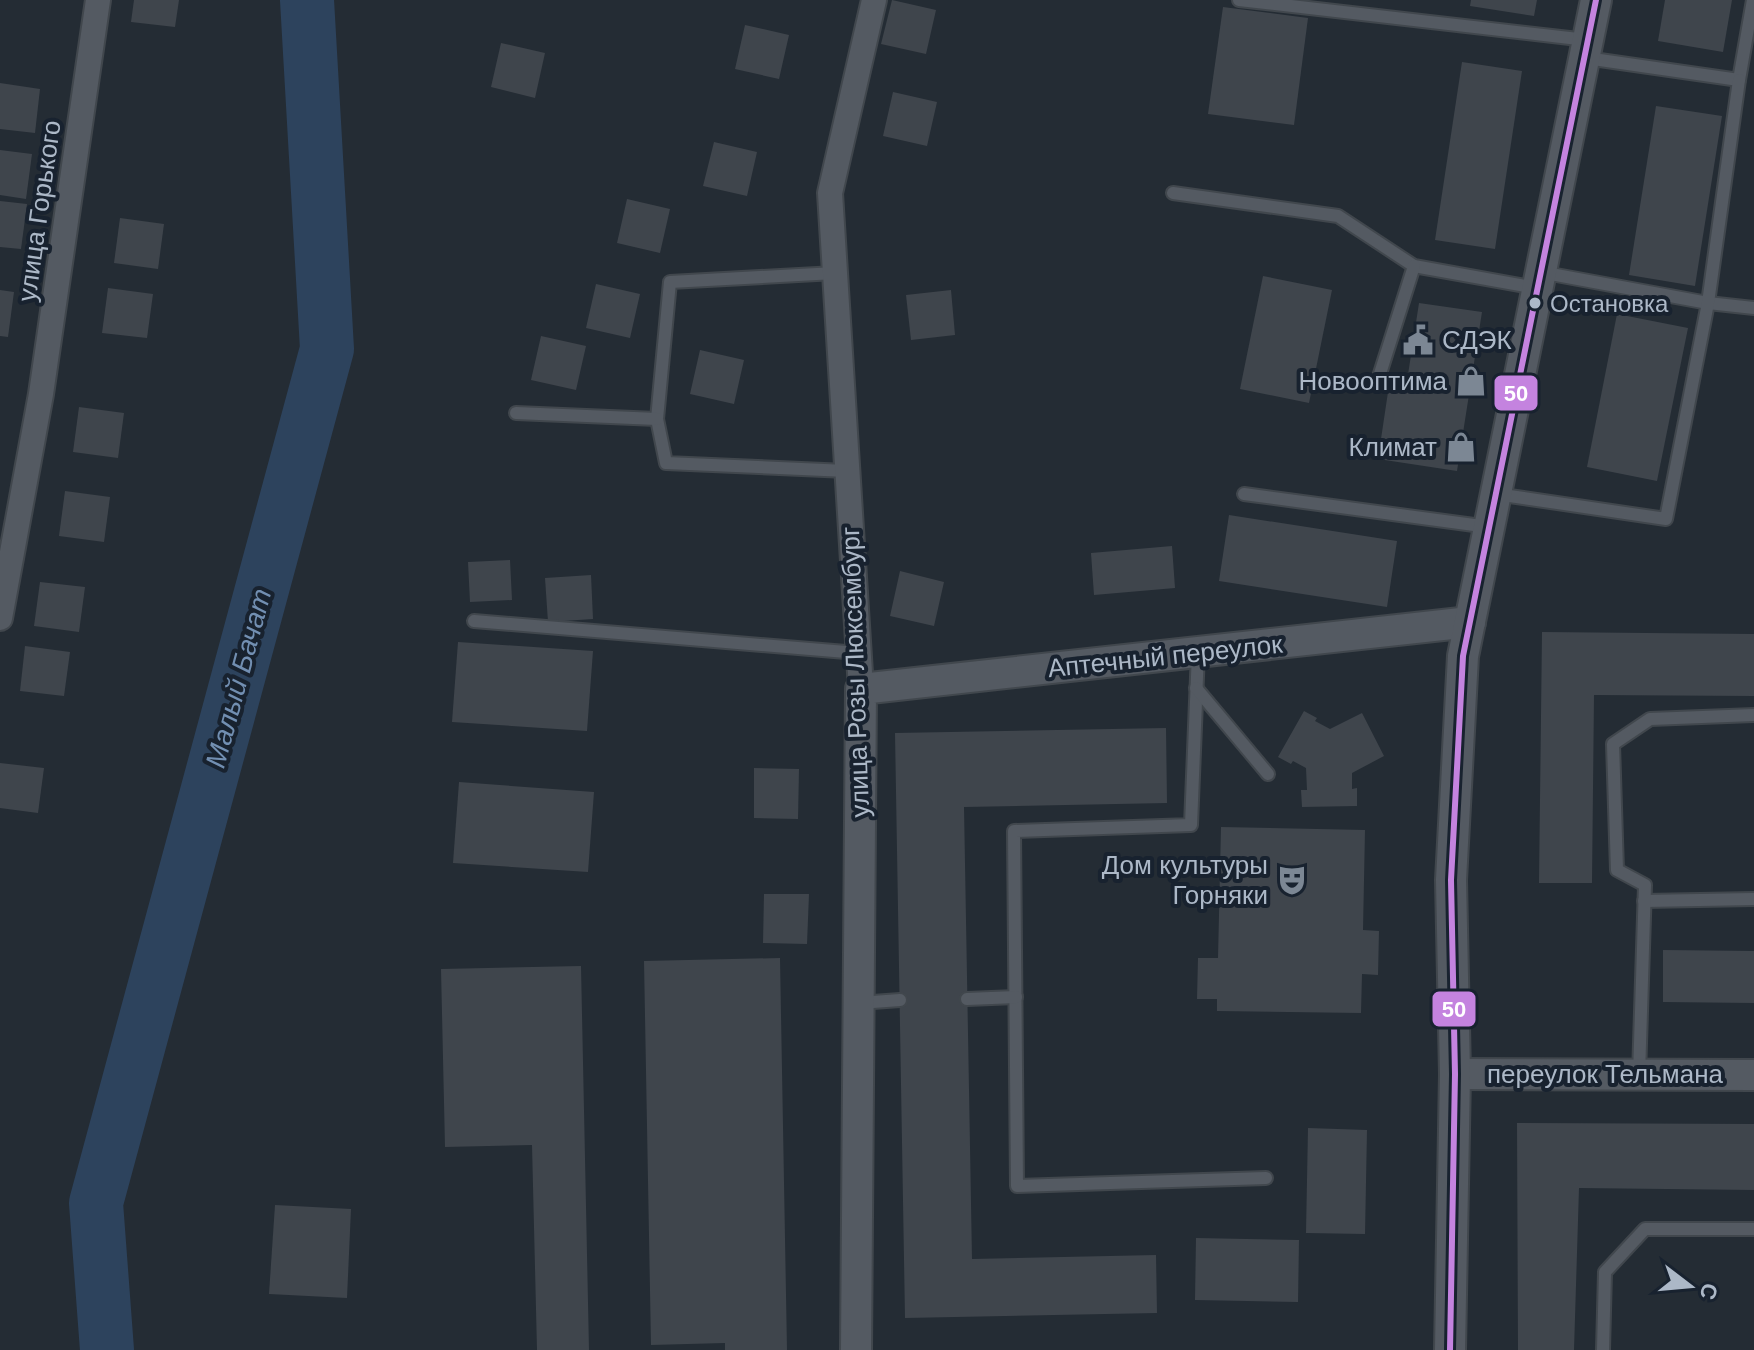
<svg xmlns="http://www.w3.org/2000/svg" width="1754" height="1350" font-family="Arial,sans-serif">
  <rect width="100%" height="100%" fill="#242c34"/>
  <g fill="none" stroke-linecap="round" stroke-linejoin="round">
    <polyline stroke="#2d435d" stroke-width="54" points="107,1350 96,1203 327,349 307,0"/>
  </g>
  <g fill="#3f454c">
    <polygon points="134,0 179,0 175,27 131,22"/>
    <polygon points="892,0 936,10 926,54 881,44"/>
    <polygon points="1471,0 1537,0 1534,16 1470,6"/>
    <polygon points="1665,0 1732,0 1723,52 1658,41"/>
    <polygon points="1223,7 1308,18 1294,125 1208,114"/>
    <polygon points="745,25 789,35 779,79 735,69"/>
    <polygon points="501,43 545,53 535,98 491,87"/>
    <polygon points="1462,62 1522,71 1495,249 1435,240"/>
    <polygon points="0,83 40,89 35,133 0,129"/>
    <polygon points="893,92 937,102 927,146 883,136"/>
    <polygon points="1656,106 1722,116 1695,286 1629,275"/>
    <polygon points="714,142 757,152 747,196 703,186"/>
    <polygon points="0,150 32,154 26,199 0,195"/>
    <polygon points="627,199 670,209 660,253 617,243"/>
    <polygon points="0,201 27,204 21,249 0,247"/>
    <polygon points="120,218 164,224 158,269 114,263"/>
    <polygon points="1263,276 1332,290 1309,403 1240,389"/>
    <polygon points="596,284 640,294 630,338 586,328"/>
    <polygon points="108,288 153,294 147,338 102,333"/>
    <polygon points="0,290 14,292 8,337 0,336"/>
    <polygon points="951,290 955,335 911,340 906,295"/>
    <polygon points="1419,303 1482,312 1457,471 1378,459 1388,392 1405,394"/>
    <polygon points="1617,314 1688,328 1657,481 1587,467"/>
    <polygon points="541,336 586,346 576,390 531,380"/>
    <polygon points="700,350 744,360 734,404 690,394"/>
    <polygon points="79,407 124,413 118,458 73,452"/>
    <polygon points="65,491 110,497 104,542 59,536"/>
    <polygon points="1229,515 1397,541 1387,607 1219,581"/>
    <polygon points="1172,546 1175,588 1094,595 1091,553"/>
    <polygon points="510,560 512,600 470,602 468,562"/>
    <polygon points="900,571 944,582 934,626 890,616"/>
    <polygon points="591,575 593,619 548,622 545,578"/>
    <polygon points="40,582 85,587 79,632 34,626"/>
    <polygon points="1542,632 1754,634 1754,696 1594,695 1592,883 1539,883"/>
    <polygon points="458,642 593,651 587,731 452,722"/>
    <polygon points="25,646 70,652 64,696 20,691"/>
    <polygon points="1304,711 1317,718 1315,721 1330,729 1362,713 1384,756 1352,773 1352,789 1357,788 1357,806 1302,807 1301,790 1307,790 1306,768 1293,761 1291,764 1278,757"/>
    <polygon points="1166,728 1167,803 964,807 972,1259 1156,1255 1157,1313 905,1318 895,733"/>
    <polygon points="0,763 44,768 38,813 0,808"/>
    <polygon points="754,768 799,769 798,819 754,818"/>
    <polygon points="459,782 594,792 588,872 453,863"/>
    <polygon points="1221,827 1365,830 1363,930 1379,931 1378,975 1362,974 1361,1013 1217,1011 1217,999 1197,999 1198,958 1218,958"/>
    <polygon points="764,894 809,894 807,944 763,943"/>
    <polygon points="1663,950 1754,951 1754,1003 1663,1002"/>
    <polygon points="780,958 787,1350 725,1350 725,1343 651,1345 644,961"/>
    <polygon points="581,966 589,1350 537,1350 532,1145 445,1147 441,969"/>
    <polygon points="1517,1123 1754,1124 1754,1190 1579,1188 1574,1350 1518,1350"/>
    <polygon points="1308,1128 1367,1130 1365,1234 1306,1233"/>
    <polygon points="275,1205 351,1209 347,1298 269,1294"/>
    <polygon points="1196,1238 1299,1240 1298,1302 1195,1300"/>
  </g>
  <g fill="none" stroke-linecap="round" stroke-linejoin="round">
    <g stroke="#41474d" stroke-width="16">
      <g id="service">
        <polyline points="1239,0 1587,40"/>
        <polyline points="1586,58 1739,80 1753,0"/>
        <polyline points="1173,193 1338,216 1414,266 1537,288"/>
        <polyline points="1540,272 1708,303 1754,308"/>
        <polyline points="835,273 670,282 657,419 666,463 847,471"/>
        <polyline points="1378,380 1414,266"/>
        <polyline points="516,413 657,419"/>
        <polyline points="1244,494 1489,527"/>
        <polyline points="1496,494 1666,519 1708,303 1739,80"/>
        <polyline points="474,621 858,653"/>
        <polyline points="1198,652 1191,825 1014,831 1017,1186 1266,1178"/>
        <polyline points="1196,688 1268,774"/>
        <polyline points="1644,901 1754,899"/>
        <polyline points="967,999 1016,997"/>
        <polyline points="859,1003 900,1000"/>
        <polyline points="1639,1075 1645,885 1617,870 1613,744 1650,719 1754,715"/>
        <polyline points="1603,1350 1605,1272 1645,1229 1754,1229"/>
      </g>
    </g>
    <g stroke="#41474d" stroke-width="28">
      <g id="minor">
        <polyline points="0,618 41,394 98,0"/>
        <polyline points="861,689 830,193 874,0"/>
      </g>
    </g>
    <g stroke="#41474d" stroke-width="34">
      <g id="tertiary">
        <polyline points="1455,1074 1754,1075"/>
        <polyline points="856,1350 861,689 1470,622"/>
        <polyline points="1450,1350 1455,1074 1451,880 1463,656 1596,0"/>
      </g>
    </g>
    <use href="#service" stroke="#545a62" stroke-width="12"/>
    <use href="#minor" stroke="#545a62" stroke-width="24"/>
    <use href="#tertiary" stroke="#545a62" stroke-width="30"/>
    <g stroke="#18222f" stroke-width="12">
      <polyline id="bus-1" points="1450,1350 1455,1074 1451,880 1463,656 1596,0"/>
    </g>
    <use href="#bus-1" stroke="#c483df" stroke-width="6"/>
  </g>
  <defs>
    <g id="civic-bare" transform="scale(2.4)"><path d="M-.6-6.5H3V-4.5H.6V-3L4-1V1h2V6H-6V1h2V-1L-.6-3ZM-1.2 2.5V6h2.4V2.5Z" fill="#7c8794" stroke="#18222f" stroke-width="2.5" paint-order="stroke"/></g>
    <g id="shop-bare" transform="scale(2.4)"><path d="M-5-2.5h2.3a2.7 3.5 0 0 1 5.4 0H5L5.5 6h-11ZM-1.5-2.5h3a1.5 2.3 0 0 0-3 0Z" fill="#7c8794" stroke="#18222f" stroke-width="2.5" paint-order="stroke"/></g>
    <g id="theatre-bare" transform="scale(2.4)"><path d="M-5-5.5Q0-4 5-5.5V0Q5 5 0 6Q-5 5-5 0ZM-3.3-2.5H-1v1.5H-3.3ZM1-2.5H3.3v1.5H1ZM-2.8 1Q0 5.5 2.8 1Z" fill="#7c8794" stroke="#18222f" stroke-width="2.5" paint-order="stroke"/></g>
  </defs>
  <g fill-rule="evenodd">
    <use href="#civic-bare" x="1418" y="340"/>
    <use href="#shop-bare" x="1471" y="381"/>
    <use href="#shop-bare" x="1461" y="447"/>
    <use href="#theatre-bare" x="1292" y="880"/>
  </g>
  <circle fill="#acb8c7" stroke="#18222f" stroke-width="3" cx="1535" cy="303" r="7"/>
  <g text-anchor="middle" stroke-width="8" stroke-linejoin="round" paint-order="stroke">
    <g font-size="24" fill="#acb8c7" stroke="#18222f" text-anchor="start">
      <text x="1550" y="312">Остановка</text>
    </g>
    <g font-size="26" fill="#acb8c7" stroke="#18222f">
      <text transform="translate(39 211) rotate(-82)" y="9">улица Горького</text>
      <text transform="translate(1165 656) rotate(-6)" y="9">Аптечный переулок</text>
      <text transform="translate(855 672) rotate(-92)" y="9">улица Розы Люксембург</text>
      <text x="1605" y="1083">переулок Тельмана</text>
    </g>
    <g font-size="26" fill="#acb8c7" stroke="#18222f" text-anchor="end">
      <text x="1442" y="349" text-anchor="start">СДЭК</text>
      <text x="1447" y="390">Новооптима</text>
      <text x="1437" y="456">Климат</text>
      <text x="1268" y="874">Дом культуры<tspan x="1268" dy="30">Горняки</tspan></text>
    </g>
    <g font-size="28" font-style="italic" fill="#728fb2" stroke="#18222f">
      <text transform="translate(238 678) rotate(-75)" y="10">Малый Бачат</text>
    </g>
  </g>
  <g stroke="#18222f" stroke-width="3">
    <rect x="1493" y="374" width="46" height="38" rx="8" fill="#c483df"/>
    <rect x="1431" y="990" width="46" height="38" rx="8" fill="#c483df"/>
  </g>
  <g font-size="22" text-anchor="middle" font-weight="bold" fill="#fff">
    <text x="1516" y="401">50</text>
    <text x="1454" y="1017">50</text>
  </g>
  <g transform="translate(1690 1286) rotate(106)" stroke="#18222f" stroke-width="6" paint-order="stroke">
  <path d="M0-6L14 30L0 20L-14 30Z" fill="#acb8c7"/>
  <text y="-12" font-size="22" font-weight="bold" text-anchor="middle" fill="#acb8c7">С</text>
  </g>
</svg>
